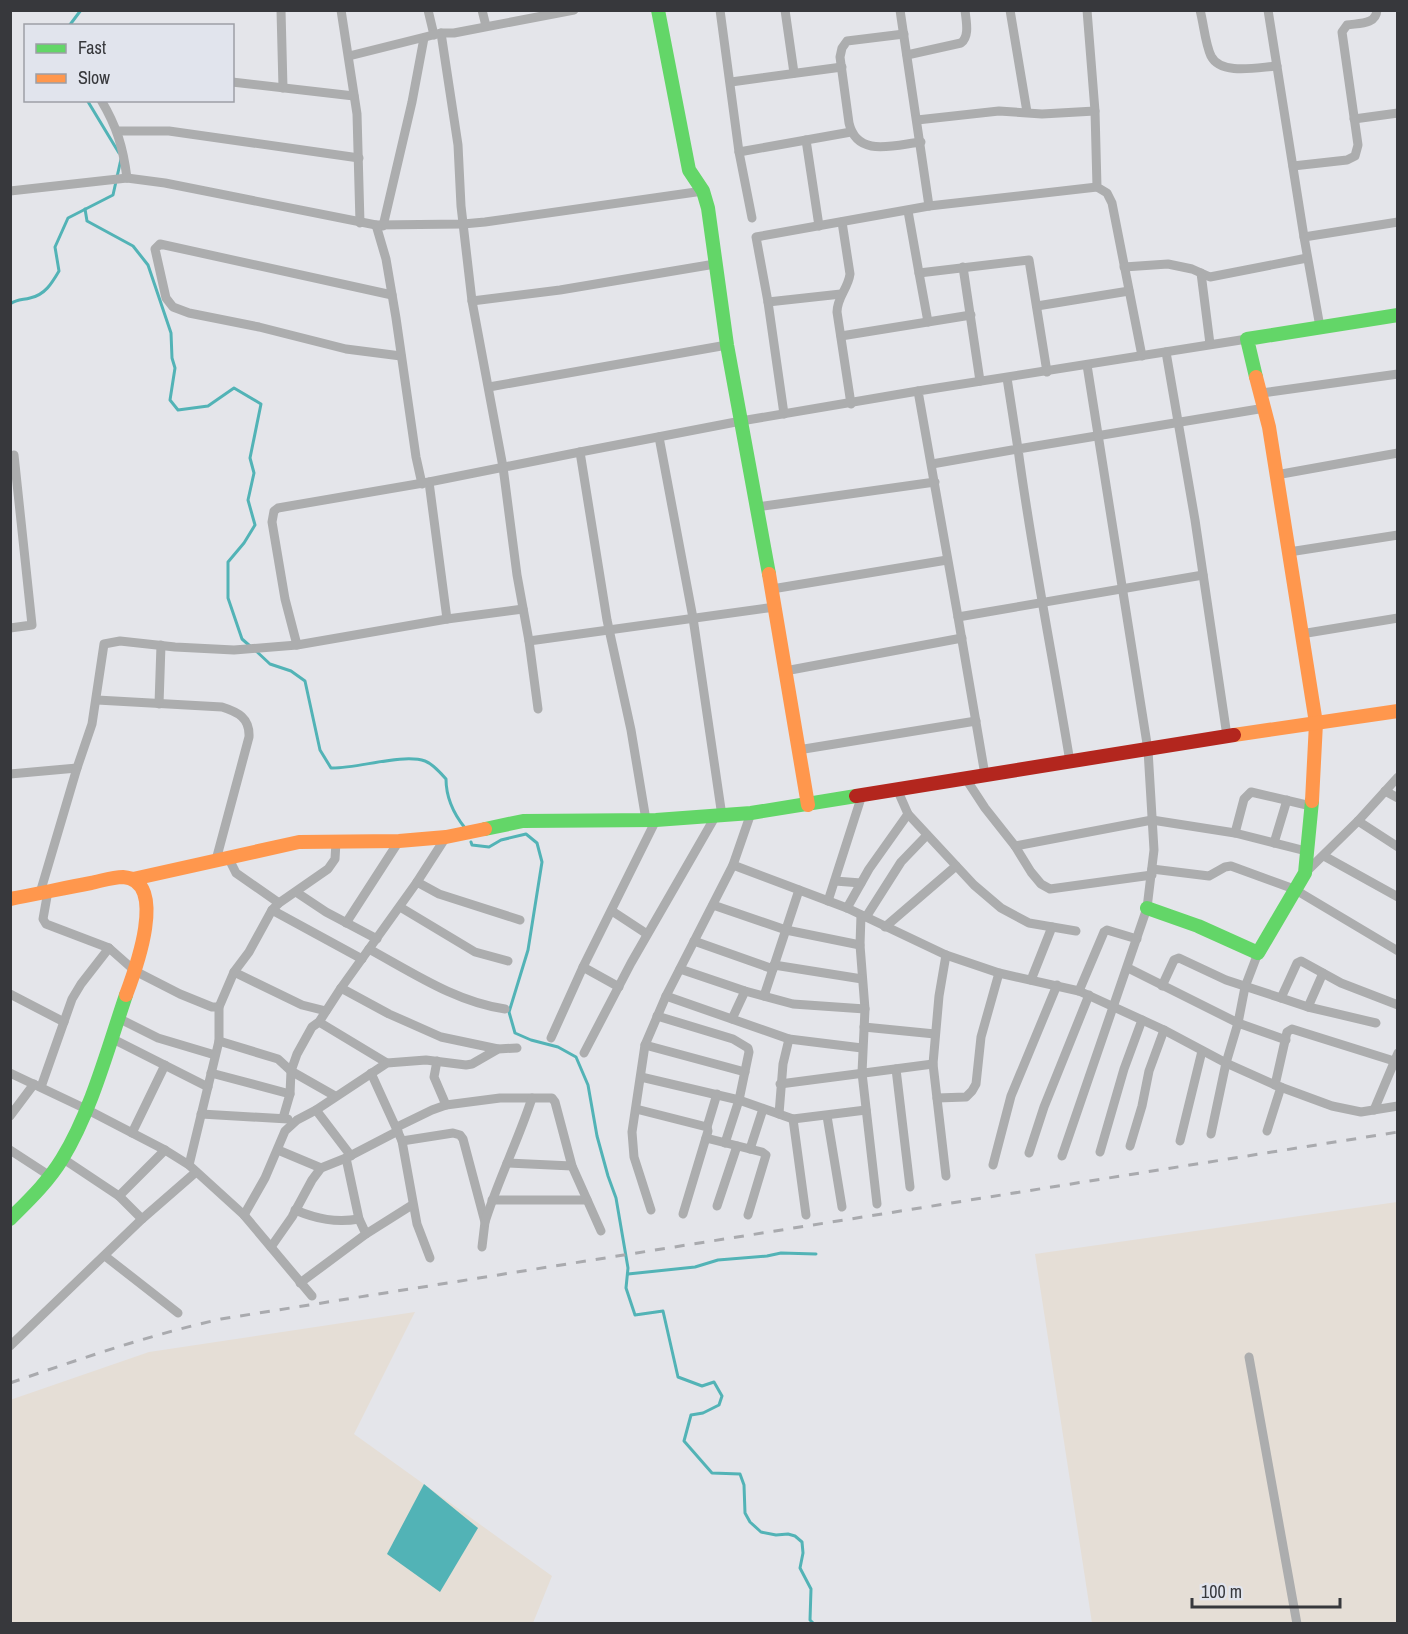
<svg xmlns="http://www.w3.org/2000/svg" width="1408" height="1634" font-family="'Archivo Narrow',sans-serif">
  <rect width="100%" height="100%" fill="#e4e5ea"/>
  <g fill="#e5ded6">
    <polygon points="1397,1202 1397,1623 1092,1623 1035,1254"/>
    <polygon points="415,1312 354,1434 552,1576 533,1623 11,1623 10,1400 149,1352"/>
  </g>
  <polygon fill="#52b3b6" points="424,1484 478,1528 440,1592 387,1554"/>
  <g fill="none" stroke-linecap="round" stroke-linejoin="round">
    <g stroke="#52b3b6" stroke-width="3">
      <polyline points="69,26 81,10"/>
      <polyline points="87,100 119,153"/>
      <polyline points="85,209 87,221 133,246 148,265 171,333 172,358 175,368 170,400 178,410 208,406 234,388 261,404 250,458 254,473 248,500 255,525 244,543 228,562 228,598 242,639 250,646"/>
      <path d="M 10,304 C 17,299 23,300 30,298 C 45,295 52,283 59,271 L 55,247 L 68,218 L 113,195 L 121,159"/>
      <path d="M 255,650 L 270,664 L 291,671 L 305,681 L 320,750 L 331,768 C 356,769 403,753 425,761 C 433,764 440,772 446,779 C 446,797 453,813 465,828"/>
      <polyline points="471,842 472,845 489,847 501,840 526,834 537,843 542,862 528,950 509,1012 515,1033 531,1040 558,1047 576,1057 588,1085 597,1136 608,1176 616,1198 628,1268 626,1288 635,1315 663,1311 678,1377 702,1386 714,1382 722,1396 719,1405 703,1413 691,1415 684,1441 712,1473 740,1474 744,1485 745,1513 750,1522 761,1532 776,1535 788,1534 795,1536 802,1542 803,1553 800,1568 811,1589 810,1620 814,1624"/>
      <polyline points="628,1274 695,1267 718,1260 767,1256 781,1253 816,1254"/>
    </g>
    <g stroke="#acadae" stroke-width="9">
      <polyline points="281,10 283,88"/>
      <polyline points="341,10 357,114 360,223"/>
      <polyline points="428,10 434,35"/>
      <polyline points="482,10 486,26"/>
      <polyline points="720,10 739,152 752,218"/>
      <polyline points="785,10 794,73"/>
      <polyline points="900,10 929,206"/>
      <polyline points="1010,10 1027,112"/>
      <polyline points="1087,10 1095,111 1097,187 1107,193 1112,203 1142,356"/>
      <path d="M 1200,10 C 1204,25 1205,43 1211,56 C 1221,76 1259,67 1277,66"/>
      <polyline points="1268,10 1304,237 1320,327"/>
      <polyline points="441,33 458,145 461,206 472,301 503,467 517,575 529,641 538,709"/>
      <path d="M 904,34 L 847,41 L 842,48 L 840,57 L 849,123 C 857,158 894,145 921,142"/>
      <path d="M 907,55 L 961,43 C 970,36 966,21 965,10"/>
      <polyline points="349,56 441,33 454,33 574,10"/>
      <polyline points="232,82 354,96"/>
      <polyline points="731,82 842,67"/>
      <path d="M 101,100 C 117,127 123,147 127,178"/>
      <polyline points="1354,119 1398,113"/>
      <polyline points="917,120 999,111 1042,114 1095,111"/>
      <polyline points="117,131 169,131 359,158"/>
      <polyline points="806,140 819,226"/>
      <polyline points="739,152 851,132"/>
      <path d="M 1293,166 L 1347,160 L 1355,156 L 1358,145 L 1342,32 L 1347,25 C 1359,23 1376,25 1377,10"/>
      <polyline points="10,191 127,178 165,183 376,225"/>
      <polyline points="908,211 919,273 1029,260 1047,372"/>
      <path d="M 842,222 L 850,274 C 848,289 837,297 837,312 L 851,404"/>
      <polyline points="383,226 412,102 424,38"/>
      <polyline points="1304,237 1398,222"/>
      <polyline points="963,267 980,381"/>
      <polyline points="1124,267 1168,264 1192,269 1210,277 1307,258"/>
      <polyline points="919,273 928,322"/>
      <polyline points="1201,273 1210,344"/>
      <polyline points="392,295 160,244 155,249 166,298 173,307 189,313 259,327 346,349 401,356"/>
      <polyline points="472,301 560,290 715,264"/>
      <polyline points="768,302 841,294"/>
      <polyline points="1037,306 1129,291"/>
      <polyline points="841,336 971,315"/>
      <polyline points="1166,352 1195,520 1227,736"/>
      <polyline points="489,387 727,345"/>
      <polyline points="1262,393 1398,374"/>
      <polyline points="784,414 768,302 756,237 929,206 1097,187"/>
      <polyline points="659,437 693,618 722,816"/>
      <polyline points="932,464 1018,449 1007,378"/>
      <polyline points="1276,475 1398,453"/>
      <polyline points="429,482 447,619"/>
      <polyline points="422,484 416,457 396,318 386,259 376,225 463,224 485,222 703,191"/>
      <polyline points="757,507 935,482"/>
      <polyline points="1289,552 1398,535"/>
      <polyline points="772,589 947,560"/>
      <polyline points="958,617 918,391 1247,339"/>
      <polyline points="10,628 32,625 14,455"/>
      <polyline points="1301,634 1398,618"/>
      <polyline points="529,641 775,607"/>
      <polyline points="297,645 285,599 272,522 274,511 278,508 429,482 580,452"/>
      <polyline points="785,671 962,638"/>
      <path d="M 97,700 L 222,707 C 238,712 250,718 249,737 L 216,860"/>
      <polyline points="159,704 161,645"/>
      <polyline points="798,750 976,721"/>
      <path d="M 1070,762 C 1053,658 1032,554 1018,449 L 1265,408"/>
      <polyline points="10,774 77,768"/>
      <polyline points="985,775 958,617 1203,575"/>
      <polyline points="966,779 985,808 1015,846 1031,872 1041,884 1050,889 1152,875"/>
      <polyline points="897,789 908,814 974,885 1001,908 1029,923 1076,931"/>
      <polyline points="1385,791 1398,798"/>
      <polyline points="646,820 631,730 607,620 580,452 741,421 918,391"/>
      <polyline points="1358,821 1398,847"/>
      <polyline points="1235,833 1244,799 1251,792 1311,806"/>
      <polyline points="1274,843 1287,800"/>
      <polyline points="1015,846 1152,820 1235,833 1306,851"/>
      <polyline points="1324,856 1398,897"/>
      <polyline points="228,857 236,873 279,903"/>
      <polyline points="733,865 847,908 946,955 999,973 1079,991 1164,1030 1226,1063 1275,1085 1332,1106 1361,1112 1398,1106"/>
      <polyline points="1152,869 1209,876 1225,867 1231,866 1294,889 1398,951"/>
      <polyline points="1305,873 1358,821 1398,777"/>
      <polyline points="835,881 861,883"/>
      <polyline points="417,882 439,894 520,920"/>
      <polyline points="48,891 43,919 46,924 109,948 135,971 180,994 212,1007 219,1007"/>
      <polyline points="296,892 326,912 377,939"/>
      <polyline points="40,893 77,768 92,724 104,644 120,641 175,647 234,650 297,645 447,619 523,609"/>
      <polyline points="828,901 862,795"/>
      <polyline points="713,905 786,930 860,945"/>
      <polyline points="400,907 475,952 508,961"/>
      <polyline points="847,908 869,869 908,814"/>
      <polyline points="272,910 362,959"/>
      <polyline points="612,911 647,934"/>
      <polyline points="861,915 860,945 865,1009 862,1073 877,1204"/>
      <polyline points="866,917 901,862 927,835"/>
      <polyline points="346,923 399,841"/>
      <polyline points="885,927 956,866"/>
      <polyline points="694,941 773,969"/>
      <path d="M 369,949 C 413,973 456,1002 505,1009"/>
      <polyline points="774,965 862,979"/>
      <polyline points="583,967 619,987"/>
      <polyline points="1128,968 1238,1023 1245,987 1258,953"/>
      <polyline points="680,969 745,991 793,1004 865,1009"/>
      <polyline points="234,972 302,1005 326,1011"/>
      <polyline points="1031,980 1052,927"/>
      <polyline points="1162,986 1174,960 1179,958 1226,980 1281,998 1297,963 1301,961 1341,983 1398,1005"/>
      <polyline points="341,988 389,1014 441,1037 498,1049"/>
      <polyline points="1079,991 1104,932 1107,930 1137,939"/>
      <polyline points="10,994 64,1022"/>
      <polyline points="666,996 789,1039 862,1048"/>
      <polyline points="764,996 799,890"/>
      <polyline points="1281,998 1308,1007 1376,1023"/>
      <polyline points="1308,1007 1323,973"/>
      <polyline points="657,1016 733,1039 748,1048 749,1052 739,1100 725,1143"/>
      <polyline points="118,1018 158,1038 215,1055"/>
      <polyline points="732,1019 745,991"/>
      <polyline points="319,1022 387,1063"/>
      <polyline points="864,1027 935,1034"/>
      <polyline points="111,1038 208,1087"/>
      <polyline points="551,1038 583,967 656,820"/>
      <polyline points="219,1041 278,1059 291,1071 335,1096"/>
      <polyline points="645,1045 745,1072"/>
      <polyline points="584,1053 631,963 715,817"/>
      <polyline points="437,1061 434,1077 446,1105"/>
      <polyline points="896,1069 910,1187"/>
      <polyline points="10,1073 86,1109 165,1150 189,1165 244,1215 312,1296"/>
      <polyline points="211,1073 290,1094"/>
      <polyline points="371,1073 402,1141 417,1224 430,1258"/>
      <polyline points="641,1077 739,1100 793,1119"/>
      <polyline points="780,1084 933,1064"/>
      <polyline points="1275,1085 1287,1032 1292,1029 1394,1061"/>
      <polyline points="41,1087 72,999 81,984 109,948"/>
      <polyline points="937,1098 966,1097 972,1091 976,1084 981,1037 999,973"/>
      <polyline points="636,1109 707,1127 708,1131 683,1214"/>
      <polyline points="316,1110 351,1156"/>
      <polyline points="1374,1110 1398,1053"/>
      <polyline points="201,1114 288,1119"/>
      <polyline points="779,1114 783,1064 789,1039"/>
      <polyline points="10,1116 34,1084"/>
      <polyline points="827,1116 842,1207"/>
      <polyline points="283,1118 290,1094 291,1071 297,1054 312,1027 319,1022 341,988 417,882 446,837"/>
      <polyline points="397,1127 432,1110 446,1105 500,1098 552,1098 555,1102 572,1166 601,1231"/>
      <polyline points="707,1127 717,1094"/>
      <polyline points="1267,1131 1281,1087"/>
      <polyline points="132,1133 165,1065"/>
      <polyline points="1211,1134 1226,1063 1238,1023 1286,1040"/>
      <polyline points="706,1138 762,1152 766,1155 748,1215"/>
      <polyline points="402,1141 453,1133 460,1135 463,1139 485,1222 482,1247"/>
      <polyline points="1180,1141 1202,1051"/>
      <polyline points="1130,1146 1142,1106 1149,1071 1164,1030"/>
      <polyline points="750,1149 763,1109"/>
      <polyline points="10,1150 50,1176"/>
      <polyline points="278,1150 321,1168"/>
      <polyline points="1100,1152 1124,1069 1142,1020"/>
      <polyline points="1029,1153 1044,1107 1089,995"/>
      <polyline points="1062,1156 1147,908 1154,850 1148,750 1087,365"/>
      <polyline points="62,1158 119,1196 142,1219"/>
      <polyline points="346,1158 359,1219 366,1234"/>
      <polyline points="507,1163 572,1166"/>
      <polyline points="189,1165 219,1041 219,1007 234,972 249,952 272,910 279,903 328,869 335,859 336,842"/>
      <polyline points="993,1165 1011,1096 1057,985"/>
      <polyline points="946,1176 933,1064 939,996 946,955"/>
      <polyline points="119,1196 165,1150"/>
      <polyline points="492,1200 587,1200"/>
      <polyline points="717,1206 737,1146"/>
      <path d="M 295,1210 C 317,1219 336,1223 359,1219"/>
      <polyline points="651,1210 634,1157 632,1132 645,1045 666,996 733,865 751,813"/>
      <polyline points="244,1215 265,1178 285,1131 297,1120 316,1110 387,1063 426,1060 466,1065 472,1064 498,1049 517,1048"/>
      <polyline points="806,1215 793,1119 866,1110"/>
      <path d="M 485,1222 C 498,1180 518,1141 532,1098"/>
      <polyline points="271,1247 292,1217 312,1180 321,1168 346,1158 398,1131"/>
      <polyline points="105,1256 178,1313"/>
      <polyline points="300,1283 366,1234 412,1205"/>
      <polyline points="10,1346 142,1219 196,1172"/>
      <polyline points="1249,1357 1297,1624"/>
    </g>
    <g stroke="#63d668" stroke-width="14">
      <polyline points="658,10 689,170 703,191 708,208 727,345 769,574"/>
      <polyline points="1256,377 1247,339 1398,315"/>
      <polyline points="485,829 523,821 656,820 751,813 856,796"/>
      <polyline points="1147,908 1198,926 1258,953 1305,873 1312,801"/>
      <path d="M 10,1219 C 29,1200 48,1182 62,1159 C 91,1112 108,1048 126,995"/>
    </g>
    <g stroke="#ff974d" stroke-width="14">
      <polyline points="1256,377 1269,427 1316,723 1312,801"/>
      <polyline points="769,574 808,805"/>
      <polyline points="1234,735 1398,711"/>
      <polyline points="133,879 299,842 399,841 446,837 485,829"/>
      <path d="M 10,899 C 37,894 64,888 91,883 C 101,881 113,877 123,877 C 169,880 135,971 126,995"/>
    </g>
    <polyline stroke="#b3261e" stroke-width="14" points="856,796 1234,735"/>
    <path stroke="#a9aaae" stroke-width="3" stroke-dasharray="10 10" stroke-linecap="butt" d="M 10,1383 C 80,1359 149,1335 221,1319 L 1398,1132"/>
  </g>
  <rect width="1408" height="1634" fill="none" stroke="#37383c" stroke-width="24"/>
  <rect x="24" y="24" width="210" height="78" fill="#e1e4ed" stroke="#9d9fa6" stroke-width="1.5"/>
  <rect x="36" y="44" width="30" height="9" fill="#63d668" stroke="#9d9fa6" stroke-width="1.5"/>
  <text x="78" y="54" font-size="18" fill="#37383c">Fast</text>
  <rect x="36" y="74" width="30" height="9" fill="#ff974d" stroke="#9d9fa6" stroke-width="1.5"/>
  <text x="78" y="84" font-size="18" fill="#37383c">Slow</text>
  <path d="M1192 1598v9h148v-9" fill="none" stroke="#37383c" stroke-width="3"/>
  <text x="1201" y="1598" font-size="18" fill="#37383c" stroke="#e1e4ed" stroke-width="4.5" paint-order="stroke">100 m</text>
</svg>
